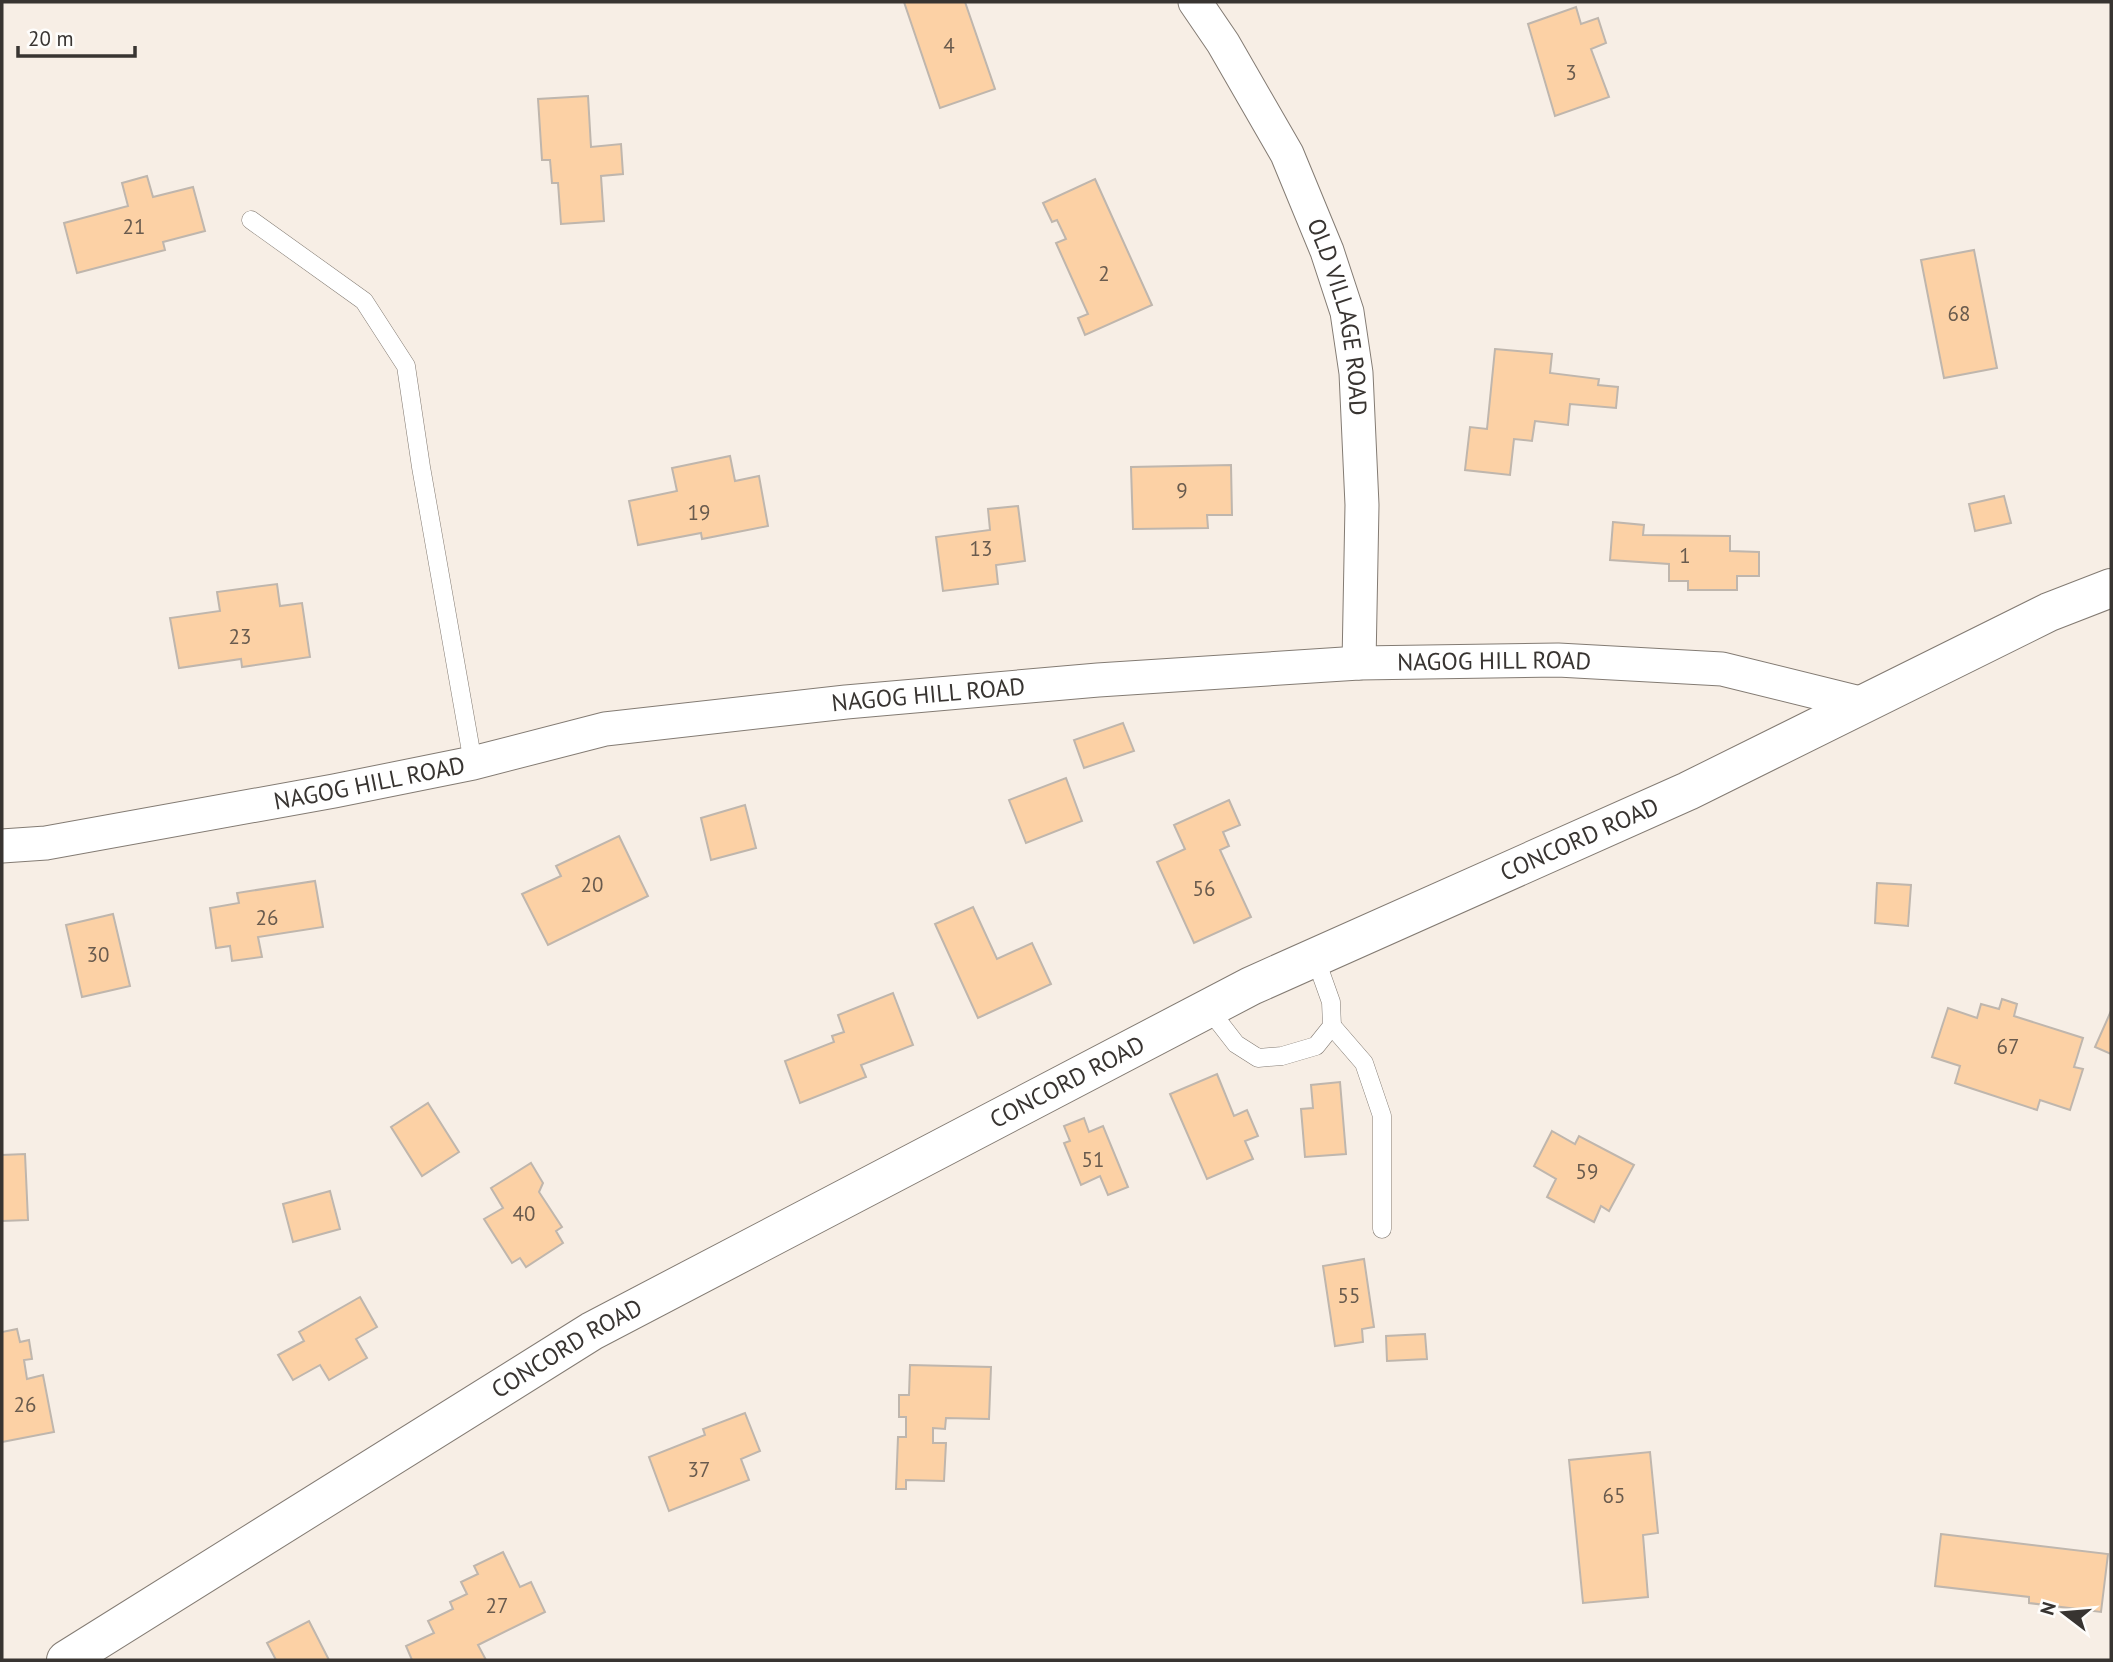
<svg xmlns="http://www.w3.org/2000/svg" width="2113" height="1662" font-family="'PT Sans',sans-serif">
  <rect width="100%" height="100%" fill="#f7eee5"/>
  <g fill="#fcd1a5" stroke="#bfb6ad" stroke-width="2">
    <polygon points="904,2 965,2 995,89 940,108"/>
    <polygon points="1576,7 1581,24 1598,18 1606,43 1591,49 1609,97 1555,116 1528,24"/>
    <polygon points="588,96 591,147 621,144 623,174 601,176 604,221 561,224 558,183 552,183 550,160 542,160 538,99"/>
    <polygon points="147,176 153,197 193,187 205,231 163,242 165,250 77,273 64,223 128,206 122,183"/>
    <polygon points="1095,179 1152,305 1085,335 1078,318 1088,314 1056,243 1066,239 1057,220 1052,222 1043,203"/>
    <polygon points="1974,250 1997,368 1944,378 1921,260"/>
    <polygon points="1495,349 1552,354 1550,373 1599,379 1598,385 1618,387 1616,408 1570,404 1568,425 1535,421 1532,441 1514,439 1510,475 1465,470 1470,427 1487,429"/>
    <polygon points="730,456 735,481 759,476 768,526 702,539 701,533 638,545 629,501 677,491 672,468"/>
    <polygon points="1231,465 1232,515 1207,515 1208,528 1133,529 1131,467"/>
    <polygon points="2004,496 2011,523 1975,531 1969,504"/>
    <polygon points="1018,506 1025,561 996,565 998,584 943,591 936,537 990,530 988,509"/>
    <polygon points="1613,522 1644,525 1643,535 1730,536 1730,551 1759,552 1759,576 1737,576 1737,590 1688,590 1688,581 1669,581 1669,564 1610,560"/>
    <polygon points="277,584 280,606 302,603 310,657 242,667 241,659 179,668 170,618 220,611 217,592"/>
    <polygon points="1123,723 1134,751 1084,768 1074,740"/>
    <polygon points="1066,778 1082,821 1026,843 1009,800"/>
    <polygon points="1229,800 1240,825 1223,832 1229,846 1220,850 1251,917 1194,943 1157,862 1185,849 1174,825"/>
    <polygon points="745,805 756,848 711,860 701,818"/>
    <polygon points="619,836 648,896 548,945 522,894 561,876 556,866"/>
    <polygon points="315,881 323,927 258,937 262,957 232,961 230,946 216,948 210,908 239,903 237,893"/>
    <polygon points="1877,883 1911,885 1908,926 1875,923"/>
    <polygon points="973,907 997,959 1032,943 1051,984 978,1018 935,924"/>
    <polygon points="113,914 130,986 82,997 66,925"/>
    <polygon points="893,993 913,1045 861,1065 866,1077 800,1103 785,1061 834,1042 832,1036 844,1032 838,1015"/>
    <polygon points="2002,999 2017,1004 2014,1016 2083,1038 2074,1067 2083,1069 2070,1110 2040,1100 2037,1110 1955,1083 1960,1066 1932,1057 1948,1008 1977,1018 1981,1004 1999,1009"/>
    <polygon points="2111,1011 2111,1054 2095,1047"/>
    <polygon points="1217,1074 1234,1116 1247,1110 1258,1136 1245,1141 1253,1159 1207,1179 1170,1094"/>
    <polygon points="1340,1082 1346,1154 1305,1157 1301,1109 1313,1108 1311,1085"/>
    <polygon points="428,1103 459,1152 422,1176 391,1127"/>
    <polygon points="1084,1118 1089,1132 1103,1126 1128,1187 1108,1195 1100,1176 1081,1185 1064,1143 1070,1141 1064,1126"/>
    <polygon points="1552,1131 1575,1144 1579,1136 1634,1165 1609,1211 1601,1206 1594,1222 1547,1197 1556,1179 1534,1166"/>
    <polygon points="25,1154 28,1220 2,1221 2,1155"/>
    <polygon points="531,1163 543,1183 539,1192 562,1227 556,1231 563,1243 526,1267 520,1258 512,1263 484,1219 503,1208 491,1188"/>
    <polygon points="330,1191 340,1229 293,1242 283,1204"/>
    <polygon points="1364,1259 1374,1327 1362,1329 1363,1342 1335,1346 1323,1266"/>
    <polygon points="360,1297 377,1327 356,1339 367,1358 329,1380 320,1365 293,1380 278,1355 304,1341 299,1332"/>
    <polygon points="17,1329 20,1342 29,1340 32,1359 24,1360 27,1379 43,1375 54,1432 2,1442 2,1332"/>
    <polygon points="1425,1334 1427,1359 1387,1361 1386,1336"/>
    <polygon points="910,1365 991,1367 989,1419 946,1418 945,1429 933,1428 933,1443 946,1443 944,1481 906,1480 906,1489 896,1489 898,1437 906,1437 906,1417 899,1417 899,1395 909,1395"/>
    <polygon points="745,1413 760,1451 741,1459 749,1480 669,1511 649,1457 705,1435 703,1429"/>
    <polygon points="1650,1452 1658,1533 1643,1535 1648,1597 1583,1603 1569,1460"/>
    <polygon points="1941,1534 2108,1554 2101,1612 2029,1603 2029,1597 1935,1586"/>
    <polygon points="503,1552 520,1587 531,1582 545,1612 478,1645 486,1660 412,1660 406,1646 434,1633 428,1621 453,1609 450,1602 467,1594 461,1582 478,1574 474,1566"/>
    <polygon points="309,1621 329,1660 276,1660 267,1643"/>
  </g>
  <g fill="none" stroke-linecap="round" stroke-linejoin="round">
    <g stroke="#837b73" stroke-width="19">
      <g id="lane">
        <polyline points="251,220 364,301 406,366 421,467 473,763"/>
        <polyline points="1208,1008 1236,1044 1258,1058 1282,1056 1316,1046 1332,1026 1331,1002 1315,957"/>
        <polyline points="1332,1026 1364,1063 1382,1116 1382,1229"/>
      </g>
    </g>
    <g stroke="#837b73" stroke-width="35">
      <g id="street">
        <path id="s1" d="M 1195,2 L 1223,43 L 1287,154 L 1327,251 L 1347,312 L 1356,373 L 1362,505 L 1359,663"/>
        <path id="s2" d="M 2,846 L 46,843 L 334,791 L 473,763 L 605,729 L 846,702 L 1098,680 L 1359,663 L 1558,660 L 1722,669 L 1864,704"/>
      </g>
    </g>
    <g stroke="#837b73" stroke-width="40">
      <g id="secondary">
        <path id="s3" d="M 66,1660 L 592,1331 L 1251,986 L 1688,791 L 2049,612 L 2111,588"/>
      </g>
    </g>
    <use href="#lane" stroke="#fff" stroke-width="18"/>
    <use href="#street" stroke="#fff" stroke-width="33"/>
    <use href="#secondary" stroke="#fff" stroke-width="38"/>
  </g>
  <g text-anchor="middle" stroke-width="7" stroke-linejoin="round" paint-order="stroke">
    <g font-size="21" fill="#695b4e">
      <text x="949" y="53">4</text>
      <text x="1571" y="80">3</text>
      <text x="134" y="234">21</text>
      <text x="1104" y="281">2</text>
      <text x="1959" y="321">68</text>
      <text x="1182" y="498">9</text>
      <text x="699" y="520">19</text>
      <text x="981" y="556">13</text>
      <text x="1685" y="563">1</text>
      <text x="240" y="644">23</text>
      <text x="592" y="892">20</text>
      <text x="1204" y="896">56</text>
      <text x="267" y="925">26</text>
      <text x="98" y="962">30</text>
      <text x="2008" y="1054">67</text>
      <text x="1093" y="1167">51</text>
      <text x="1587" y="1179">59</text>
      <text x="524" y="1221">40</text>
      <text x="1349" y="1303">55</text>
      <text x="25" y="1412">26</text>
      <text x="699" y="1477">37</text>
      <text x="1614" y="1503">65</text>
      <text x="497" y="1613">27</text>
    </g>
    <g font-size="24" fill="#383431" stroke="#fefdfb">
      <text dy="8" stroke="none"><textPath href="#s1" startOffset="350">OLD VILLAGE ROAD</textPath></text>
      <text dy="8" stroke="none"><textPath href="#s2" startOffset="1507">NAGOG HILL ROAD</textPath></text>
      <text dy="8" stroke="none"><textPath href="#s2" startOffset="940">NAGOG HILL ROAD</textPath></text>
      <text dy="8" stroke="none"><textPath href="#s2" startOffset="373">NAGOG HILL ROAD</textPath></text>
      <text dy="8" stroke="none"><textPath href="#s3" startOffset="1724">CONCORD ROAD</textPath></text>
      <text dy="8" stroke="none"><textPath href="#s3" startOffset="1157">CONCORD ROAD</textPath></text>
      <text dy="8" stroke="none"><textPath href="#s3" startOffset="590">CONCORD ROAD</textPath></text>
    </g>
  </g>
  <rect width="2113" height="1662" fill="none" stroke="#383431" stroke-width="7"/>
  <g transform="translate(2064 1613) rotate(286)" stroke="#fefdfb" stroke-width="5" paint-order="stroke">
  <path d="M0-5L12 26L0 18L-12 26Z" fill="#383431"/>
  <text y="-10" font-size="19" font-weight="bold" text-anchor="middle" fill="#383431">N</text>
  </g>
  <path d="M18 46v10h117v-10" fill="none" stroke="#383431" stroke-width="3.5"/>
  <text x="28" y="46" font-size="21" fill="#383431" stroke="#fefdfb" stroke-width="5" paint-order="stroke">20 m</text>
</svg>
